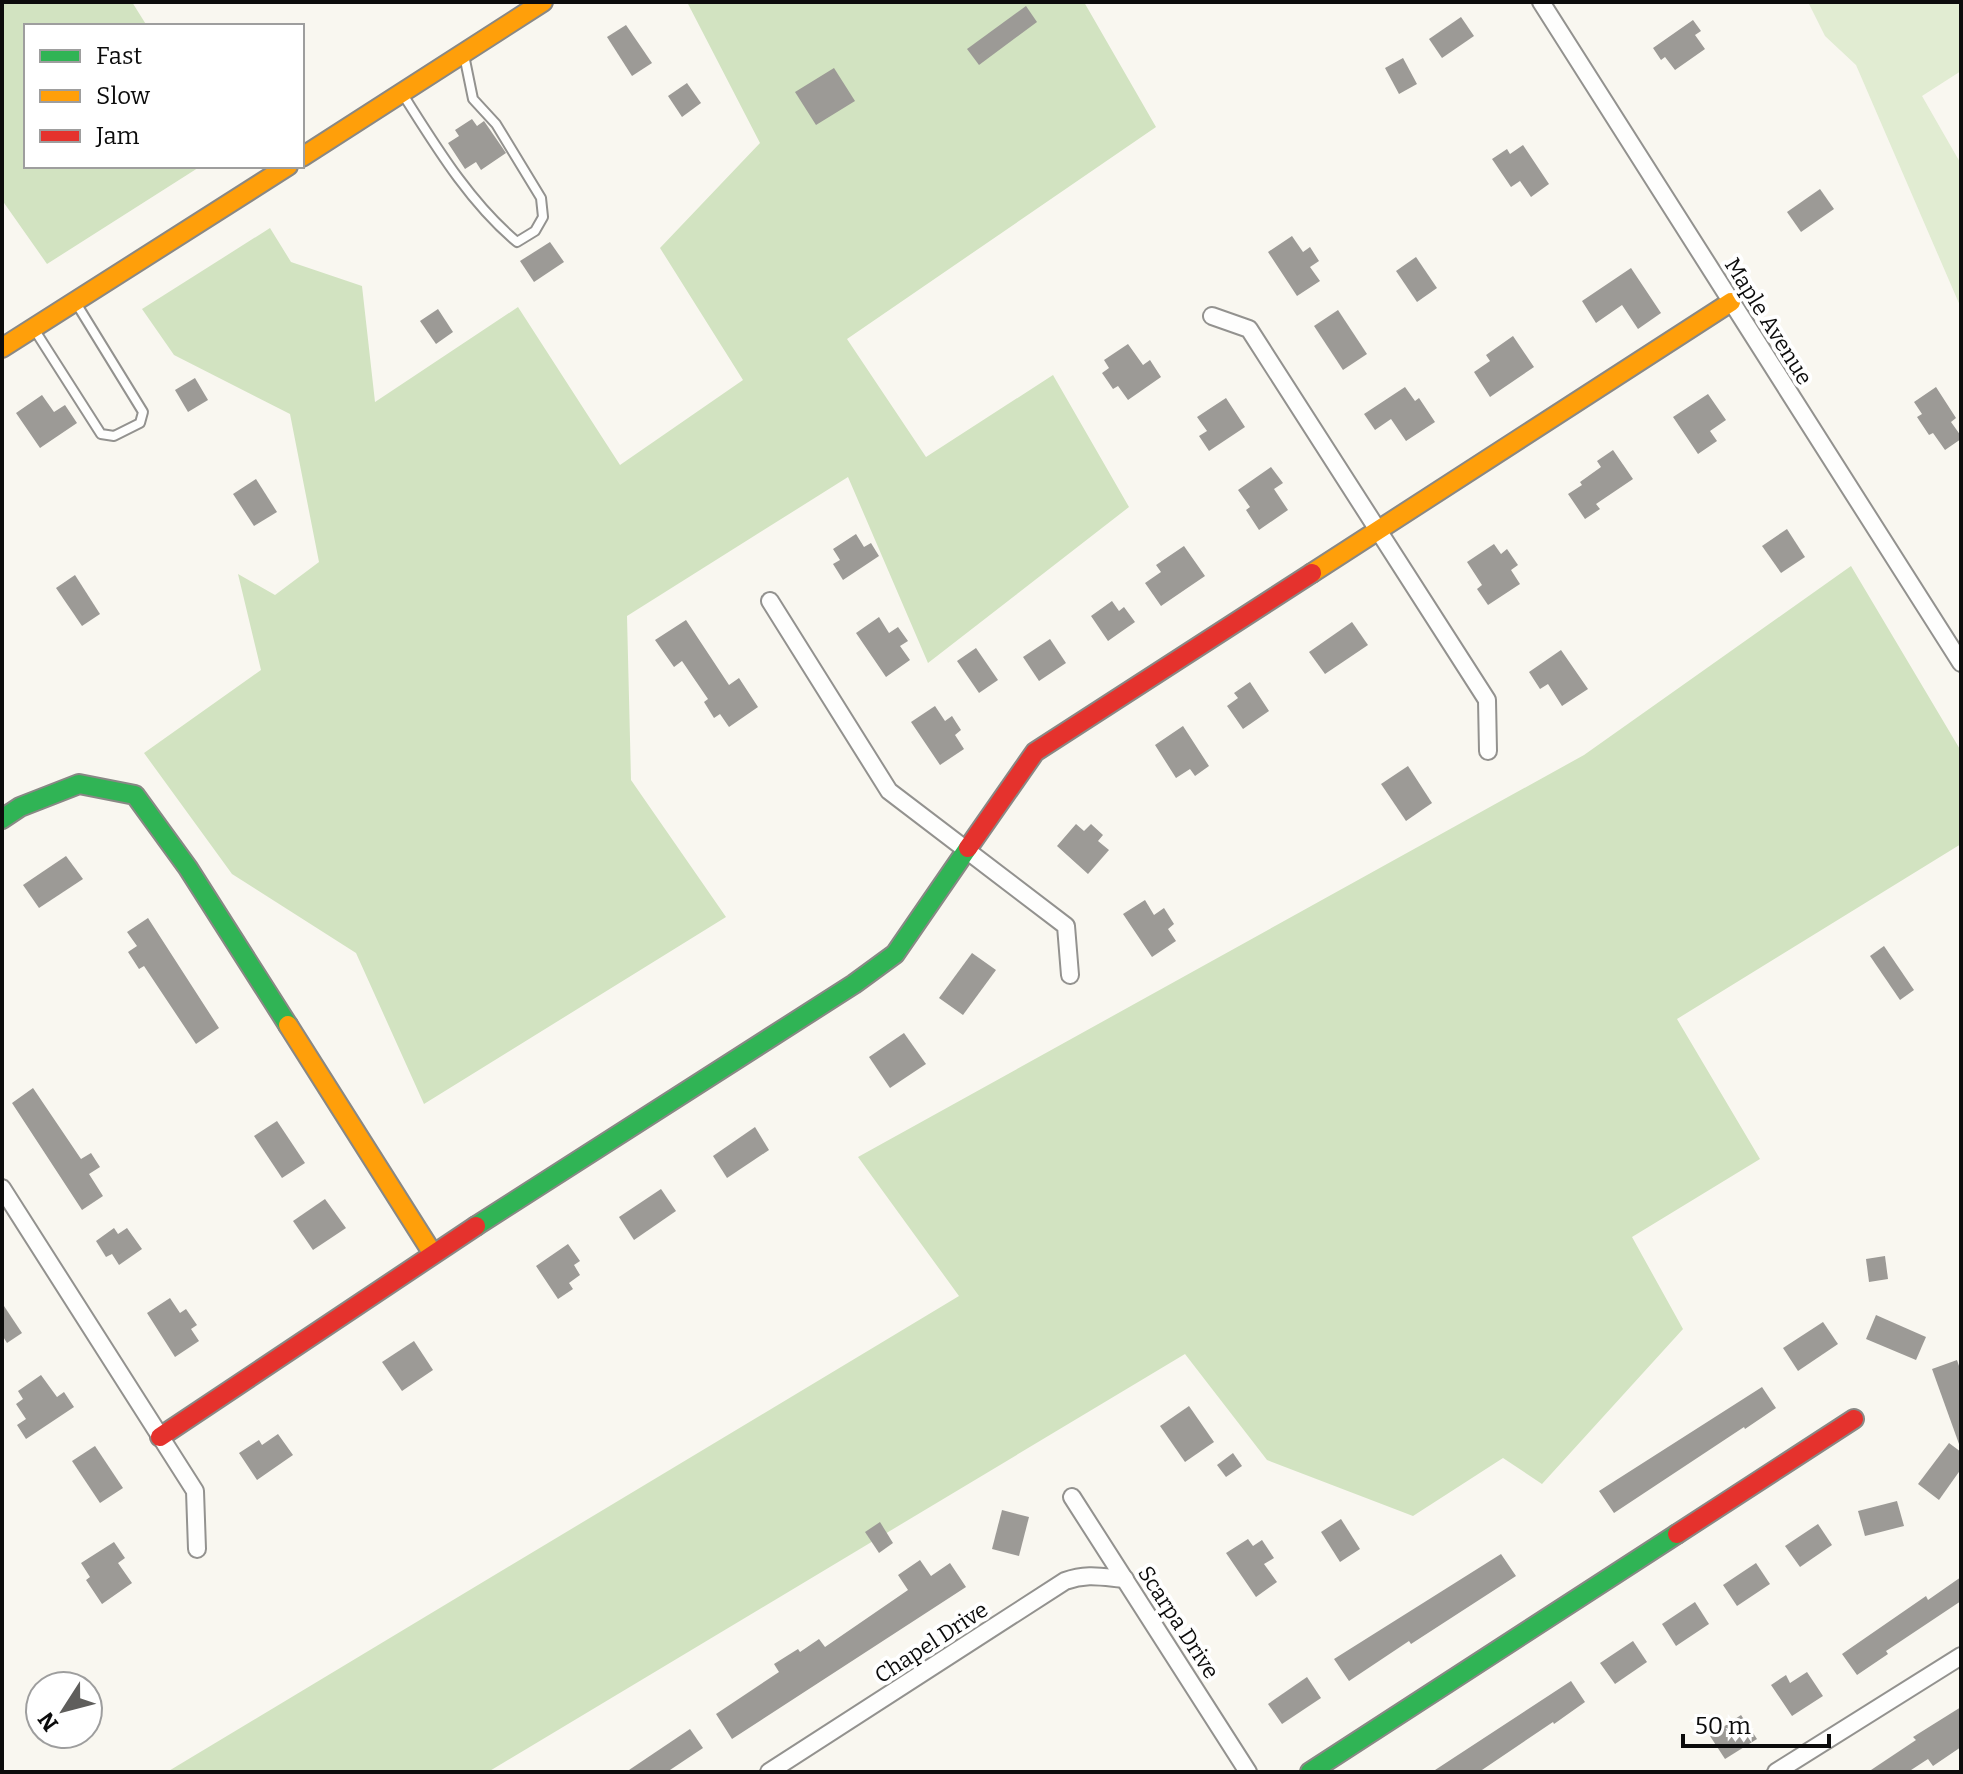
<svg xmlns="http://www.w3.org/2000/svg" width="1963" height="1774" font-family="Bitter,serif">
  <rect width="100%" height="100%" fill="#f9f7f0"/>
  <polygon fill="#e1ecd2" points="1808,2 1961,2 1961,71 1922,96 1961,164 1961,308 1856,65 1825,36"/>
  <g fill="#d2e3c1">
    <polygon points="2,2 132,2 147,26 26,26 26,166 201,166 47,264 2,200"/>
    <polygon points="687,2 1084,2 1156,127 847,339 926,457 1053,375 1129,507 928,663 848,477 627,616 631,780 726,917 424,1104 356,953 232,874 144,753 261,670 238,574 275,595 319,562 290,414 174,355 142,309 270,228 291,262 362,286 375,402 518,307 620,465 743,380 660,248 760,143"/>
    <polygon points="1851,566 1961,751 1961,844 1677,1019 1760,1159 1632,1237 1683,1329 1542,1484 1503,1458 1413,1516 1267,1460 1185,1354 488,1772 167,1772 959,1296 858,1157 1584,755"/>
  </g>
  <g fill="#9c9a96">
    <polygon points="1026,6 1037,22 979,65 967,49"/>
    <polygon points="1461,17 1474,36 1442,58 1429,39"/>
    <polygon points="1693,20 1701,31 1695,35 1705,49 1675,70 1665,57 1661,60 1653,48"/>
    <polygon points="626,25 652,63 632,76 607,37"/>
    <polygon points="1403,58 1417,84 1399,94 1385,68"/>
    <polygon points="834,68 855,101 816,125 795,92"/>
    <polygon points="687,83 701,103 682,117 668,96"/>
    <polygon points="472,119 477,126 484,121 506,153 481,170 476,162 465,169 448,143 459,136 455,130"/>
    <polygon points="1523,145 1549,184 1531,197 1520,181 1511,187 1492,159 1507,149 1510,154"/>
    <polygon points="1820,189 1834,209 1801,232 1787,212"/>
    <polygon points="1292,236 1303,252 1310,247 1319,261 1310,267 1320,281 1297,296 1268,252"/>
    <polygon points="550,242 564,262 534,282 520,261"/>
    <polygon points="1416,257 1437,288 1417,302 1396,271"/>
    <polygon points="1631,268 1661,313 1638,329 1622,305 1596,323 1582,301"/>
    <polygon points="438,309 453,332 436,344 420,321"/>
    <polygon points="1338,310 1367,354 1343,370 1314,326"/>
    <polygon points="1513,336 1534,367 1490,397 1474,372 1490,361 1486,355"/>
    <polygon points="1128,344 1143,365 1150,360 1161,377 1128,400 1118,386 1113,389 1102,373 1109,368 1104,360"/>
    <polygon points="195,378 208,400 188,412 175,390"/>
    <polygon points="1405,387 1415,401 1419,398 1435,422 1406,441 1391,419 1375,430 1364,414"/>
    <polygon points="1936,387 1956,418 1951,422 1961,436 1961,439 1945,450 1933,433 1929,435 1917,417 1922,414 1914,402"/>
    <polygon points="1708,394 1726,420 1710,431 1717,441 1698,454 1673,417"/>
    <polygon points="42,395 54,412 65,405 77,423 40,448 16,413"/>
    <polygon points="1226,398 1245,427 1209,451 1199,436 1207,431 1197,417"/>
    <polygon points="1613,450 1633,479 1596,504 1600,509 1585,519 1568,494 1582,485 1580,482 1601,467 1597,461"/>
    <polygon points="1271,467 1283,483 1274,489 1288,510 1259,530 1246,510 1250,507 1238,490"/>
    <polygon points="256,479 277,512 254,526 233,494"/>
    <polygon points="1787,529 1805,557 1781,573 1762,546"/>
    <polygon points="856,534 864,547 871,543 879,556 843,580 833,564 840,560 833,549"/>
    <polygon points="1494,544 1501,554 1507,549 1518,565 1511,570 1520,584 1488,605 1477,589 1482,585 1467,562"/>
    <polygon points="1184,546 1205,576 1161,606 1145,583 1161,572 1156,565"/>
    <polygon points="75,575 100,614 82,626 56,588"/>
    <polygon points="1112,601 1119,611 1124,607 1135,622 1108,641 1091,616"/>
    <polygon points="879,617 889,633 898,627 908,641 900,646 910,660 886,677 856,633"/>
    <polygon points="686,620 729,685 739,678 758,707 729,727 720,714 714,718 704,702 708,699 682,661 674,667 655,640"/>
    <polygon points="1352,622 1368,645 1325,674 1309,652"/>
    <polygon points="1050,639 1066,663 1039,681 1023,657"/>
    <polygon points="976,648 998,680 979,693 957,661"/>
    <polygon points="1561,650 1588,689 1562,706 1548,684 1540,689 1529,672"/>
    <polygon points="1250,682 1269,711 1243,729 1227,706 1238,698 1234,693"/>
    <polygon points="935,706 945,721 952,716 961,730 955,735 964,749 940,765 911,722"/>
    <polygon points="1183,726 1209,766 1195,776 1190,769 1176,778 1155,745"/>
    <polygon points="1408,766 1432,803 1406,821 1381,784"/>
    <polygon points="1076,824 1084,831 1091,824 1103,835 1098,841 1109,850 1088,874 1057,846"/>
    <polygon points="66,856 83,879 39,908 23,885"/>
    <polygon points="1145,900 1154,915 1164,908 1174,924 1168,929 1176,941 1152,957 1123,914"/>
    <polygon points="148,918 219,1028 196,1044 144,966 139,969 128,952 137,946 127,932"/>
    <polygon points="1884,946 1914,990 1900,1000 1870,956"/>
    <polygon points="972,953 996,970 963,1015 939,998"/>
    <polygon points="904,1033 926,1064 890,1088 869,1057"/>
    <polygon points="33,1088 81,1159 91,1153 100,1167 89,1174 103,1196 82,1210 12,1103"/>
    <polygon points="277,1121 305,1163 282,1178 254,1136"/>
    <polygon points="755,1127 769,1150 727,1178 713,1156"/>
    <polygon points="661,1189 676,1211 634,1240 619,1217"/>
    <polygon points="325,1199 346,1228 313,1250 293,1221"/>
    <polygon points="114,1228 118,1234 127,1228 142,1249 119,1265 112,1254 106,1257 96,1241"/>
    <polygon points="568,1244 580,1261 574,1265 580,1275 569,1283 573,1289 558,1299 536,1266"/>
    <polygon points="1885,1256 1888,1279 1869,1282 1866,1259"/>
    <polygon points="170,1298 180,1313 186,1309 197,1325 191,1329 199,1341 175,1357 147,1313"/>
    <polygon points="2,1303 22,1333 7,1343 2,1335"/>
    <polygon points="1876,1315 1926,1337 1916,1360 1866,1339"/>
    <polygon points="1823,1322 1838,1344 1798,1371 1783,1348"/>
    <polygon points="414,1341 433,1370 402,1391 382,1362"/>
    <polygon points="1957,1360 1961,1372 1959,1444 1932,1369"/>
    <polygon points="41,1375 57,1397 64,1392 74,1407 26,1439 17,1425 26,1419 16,1404 23,1399 18,1391"/>
    <polygon points="1762,1387 1776,1408 1745,1429 1744,1427 1614,1513 1599,1491"/>
    <polygon points="1189,1406 1214,1442 1185,1462 1160,1426"/>
    <polygon points="278,1434 293,1455 257,1480 239,1453 259,1440 262,1445"/>
    <polygon points="1949,1443 1961,1452 1961,1469 1939,1500 1918,1484"/>
    <polygon points="95,1446 123,1488 100,1503 72,1461"/>
    <polygon points="1233,1453 1242,1466 1226,1477 1217,1465"/>
    <polygon points="1897,1501 1904,1526 1865,1536 1858,1511"/>
    <polygon points="1002,1510 1029,1517 1019,1556 992,1549"/>
    <polygon points="1341,1519 1360,1549 1340,1562 1321,1532"/>
    <polygon points="880,1522 893,1543 879,1553 865,1532"/>
    <polygon points="1818,1524 1832,1545 1800,1567 1785,1546"/>
    <polygon points="1248,1539 1253,1546 1262,1540 1274,1558 1264,1564 1277,1582 1256,1597 1226,1553"/>
    <polygon points="114,1542 125,1558 118,1563 132,1583 102,1604 86,1580 90,1577 81,1563"/>
    <polygon points="1501,1554 1516,1576 1411,1644 1409,1641 1349,1681 1334,1659"/>
    <polygon points="920,1560 931,1576 950,1563 966,1587 732,1739 716,1714 779,1672 774,1664 798,1649 800,1652 819,1639 825,1647 908,1590 898,1575"/>
    <polygon points="1756,1563 1770,1584 1737,1606 1723,1585"/>
    <polygon points="1961,1577 1961,1601 1886,1651 1888,1654 1857,1675 1842,1654 1926,1596 1928,1600"/>
    <polygon points="1695,1602 1709,1624 1676,1646 1662,1624"/>
    <polygon points="1633,1641 1647,1662 1615,1684 1600,1663"/>
    <polygon points="1807,1672 1823,1696 1792,1716 1771,1685 1786,1675 1790,1683"/>
    <polygon points="1307,1677 1321,1698 1282,1724 1268,1704"/>
    <polygon points="1571,1681 1585,1702 1554,1724 1553,1722 1479,1772 1432,1772"/>
    <polygon points="1961,1707 1961,1747 1933,1766 1928,1759 1908,1772 1868,1772 1916,1740 1913,1737"/>
    <polygon points="1741,1715 1757,1739 1725,1759 1710,1736"/>
    <polygon points="690,1729 703,1748 667,1772 626,1772"/>
  </g>
  <g fill="none" stroke-linecap="round" stroke-linejoin="round">
    <g stroke="#93928f" stroke-width="12">
      <g id="lane">
        <path d="M 402,93 C 435,145 469,202 517,242 L 535,231 L 543,217 L 541,198 L 496,124 L 473,99 L 464,55"/>
        <polyline points="34,329 101,434 114,436 140,423 143,412 76,303"/>
      </g>
    </g>
    <g stroke="#93928f" stroke-width="20">
      <g id="street">
        <polyline points="1541,2 1961,663"/>
        <polyline points="1212,316 1249,329 1487,700 1488,751"/>
        <polyline points="770,601 889,791 1066,926 1070,975"/>
        <polyline points="2,1188 195,1491 197,1549"/>
        <polyline points="1072,1497 1248,1772"/>
        <path d="M 769,1772 L 1065,1581 C 1087,1573 1102,1577 1125,1579"/>
        <polyline points="1776,1772 1961,1656"/>
      </g>
    </g>
    <g stroke="#898885" stroke-width="22">
      <g id="fast">
        <polyline points="2,819 20,807 79,784 135,795 188,868 288,1025"/>
        <polyline points="476,1226 854,984 895,954 968,848"/>
        <polyline points="1310,1772 1677,1534"/>
      </g>
    </g>
    <g stroke="#898885" stroke-width="22">
      <g id="slow">
        <polyline points="302,157 543,2"/>
        <polyline points="2,348 288,166"/>
        <polyline points="1312,573 1731,302"/>
        <polyline points="288,1025 433,1254"/>
      </g>
    </g>
    <g stroke="#898885" stroke-width="22">
      <g id="jam">
        <polyline points="968,848 1035,752 1312,573"/>
        <polyline points="160,1437 476,1226"/>
        <polyline points="1677,1534 1854,1419"/>
      </g>
    </g>
    <use href="#lane" stroke="#fefefd" stroke-width="8"/>
    <use href="#street" stroke="#fefefd" stroke-width="16"/>
    <use href="#fast" stroke="#30b455" stroke-width="18"/>
    <use href="#slow" stroke="#ff9f0a" stroke-width="18"/>
    <use href="#jam" stroke="#e5322d" stroke-width="18"/>
  </g>
  <g text-anchor="middle" stroke-width="8" stroke-linejoin="round" paint-order="stroke">
    <g font-size="22" fill="#0c0c0c" stroke="#fff">
      <text transform="translate(1769 321) rotate(58)" y="8">Maple Avenue</text>
      <text transform="translate(1179 1622) rotate(57)" y="8">Scarpa Drive</text>
      <text transform="translate(931 1642) rotate(-33)" y="8">Chapel Drive</text>
    </g>
  </g>
  <rect width="1963" height="1774" fill="none" stroke="#0c0c0c" stroke-width="8"/>
  <rect x="24" y="24" width="280" height="144" fill="#ffffff" stroke="#9e9e9e" stroke-width="2"/>
  <rect x="40" y="50" width="40" height="12" fill="#30b455" stroke="#9e9e9e" stroke-width="2"/>
  <text x="96" y="64" font-size="24" fill="#0c0c0c">Fast</text>
  <rect x="40" y="90" width="40" height="12" fill="#ff9f0a" stroke="#9e9e9e" stroke-width="2"/>
  <text x="96" y="104" font-size="24" fill="#0c0c0c">Slow</text>
  <rect x="40" y="130" width="40" height="12" fill="#e5322d" stroke="#9e9e9e" stroke-width="2"/>
  <text x="96" y="144" font-size="24" fill="#0c0c0c">Jam</text>
  <g transform="translate(64 1710) rotate(234)"><circle r="38" fill="#ffffff" stroke="#9e9e9e" stroke-width="2"/>
  <path d="M0-6L14 30L0 20L-14 30Z" fill="#5f5e5c"/>
  <text y="-12" font-size="22" font-weight="bold" text-anchor="middle" fill="#0c0c0c">N</text>
  </g>
  <path d="M1683 1734v12h146v-12" fill="none" stroke="#0c0c0c" stroke-width="4"/>
  <text x="1695" y="1734" font-size="24" fill="#0c0c0c" stroke="#ffffff" stroke-width="6" paint-order="stroke">50 m</text>
</svg>
